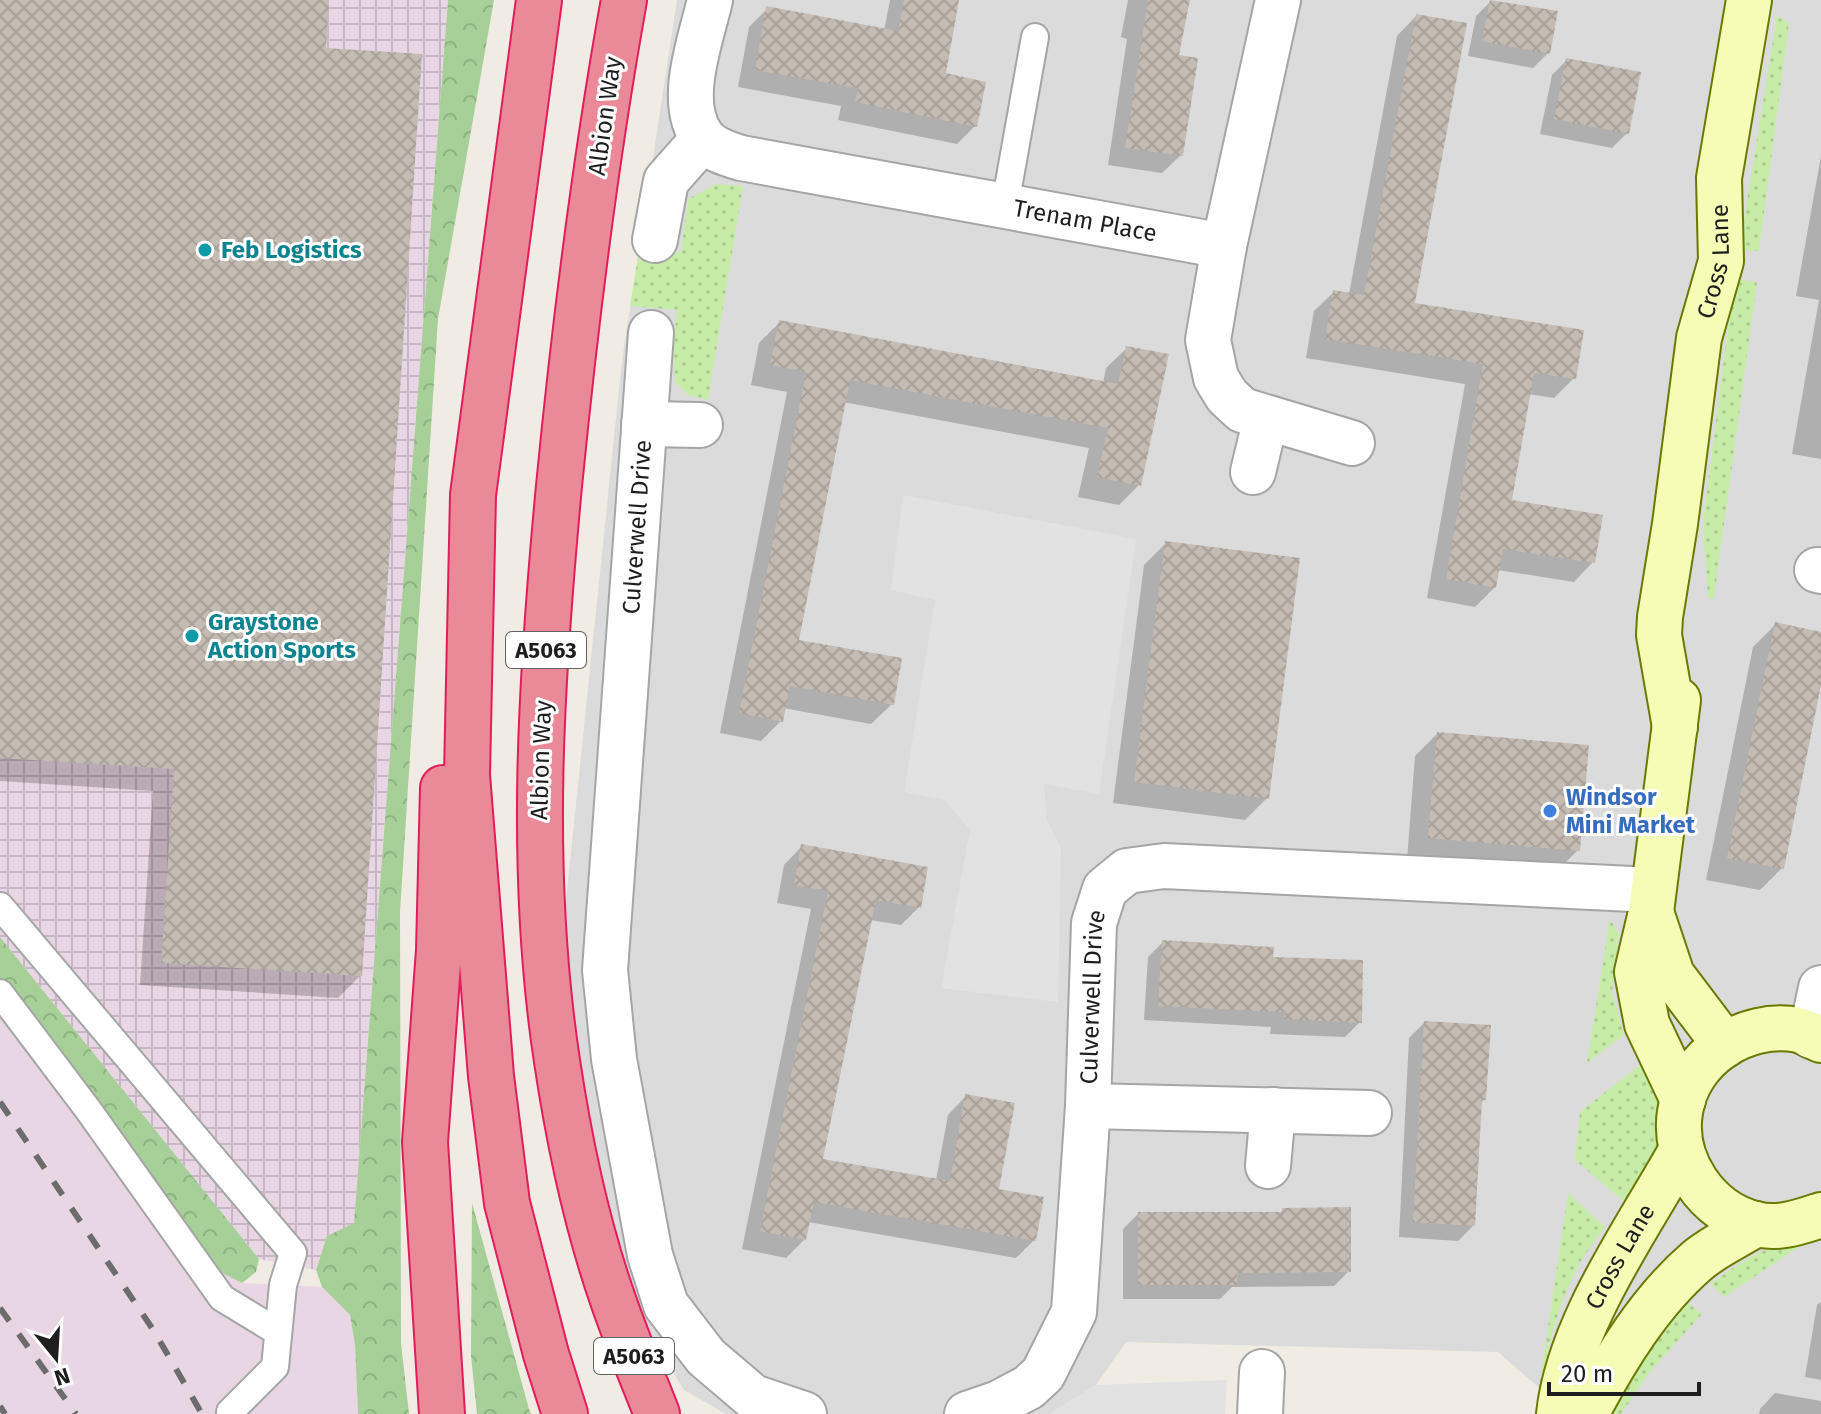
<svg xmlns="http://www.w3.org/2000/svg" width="1821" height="1414" font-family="'Fira Sans',sans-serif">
  <defs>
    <pattern id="industrial-grid" width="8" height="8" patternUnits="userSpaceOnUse" patternTransform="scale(2)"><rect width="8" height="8" fill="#e9d6e5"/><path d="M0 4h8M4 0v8" fill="none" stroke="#c7b7c4"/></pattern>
    <pattern id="grass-dots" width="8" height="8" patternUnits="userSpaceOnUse" patternTransform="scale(2)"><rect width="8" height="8" fill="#c7eca8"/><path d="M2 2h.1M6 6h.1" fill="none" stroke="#aaca90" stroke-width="1.8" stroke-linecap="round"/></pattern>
    <pattern id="forest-crowns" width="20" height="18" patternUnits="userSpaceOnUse" patternTransform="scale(2)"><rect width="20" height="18" fill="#a6d097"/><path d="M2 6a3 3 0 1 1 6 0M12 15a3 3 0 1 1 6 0" fill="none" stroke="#8eb282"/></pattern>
    <pattern id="building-cross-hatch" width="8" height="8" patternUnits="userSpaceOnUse" patternTransform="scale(2)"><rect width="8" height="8" fill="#c4bcb3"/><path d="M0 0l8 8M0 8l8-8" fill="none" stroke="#a8a19a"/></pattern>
  </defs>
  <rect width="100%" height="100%" fill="#f0ece4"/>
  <polygon fill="#dcdbdb" points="677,0 1821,0 1821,1414 1569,1414 1498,1352 1126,1342 1096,1385 1049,1414 726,1414 684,1390 647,1330 622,1259 576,1060 565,910 622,361"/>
  <polygon fill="url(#industrial-grid)" points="0,0 448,0 354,1224 327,1236 316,1270 259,1259 0,937"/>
  <polygon fill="#e9d6e5" points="0,981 210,1267 242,1283 322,1287 350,1315 355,1345 358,1414 0,1414"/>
  <g fill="url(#grass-dots)">
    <polygon points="1777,16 1789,23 1759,251 1739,250"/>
    <polygon points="717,184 743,186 708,400 688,395 675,382 673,351 677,310 630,306 639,251 681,252 688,199"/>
    <polygon points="1734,279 1757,282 1714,598 1708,598 1703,523"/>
    <polygon points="1610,919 1619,934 1612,992 1624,1035 1587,1063"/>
    <path d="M 1641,1064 C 1657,1088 1668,1113 1662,1143 C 1660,1156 1635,1190 1627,1204 L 1575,1160 L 1580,1112 Z"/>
    <path d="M 1568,1193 L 1605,1227 C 1595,1241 1584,1254 1577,1269 C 1556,1309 1547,1351 1538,1395 Z"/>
    <path d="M 1821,1237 L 1797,1248 L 1724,1297 L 1710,1284 C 1750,1256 1771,1241 1821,1237 Z"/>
    <polygon points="1687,1302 1702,1314 1649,1373 1621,1414 1602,1414 1656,1334"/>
  </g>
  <g fill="url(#forest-crowns)">
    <polygon points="448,0 494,0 438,319 400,912 401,1343 409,1414 358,1414 355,1345 350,1315 322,1287 316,1270 327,1236 354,1223"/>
    <polygon points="0,937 259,1259 256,1272 242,1283 210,1267 0,981"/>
    <polygon points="472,1203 529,1409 531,1414 477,1414 471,1356"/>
  </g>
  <g fill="#e2e2e2">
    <polygon points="903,495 1136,539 1099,794 1044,784 1047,820 1061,848 1058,1002 941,988 970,830 944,800 904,792 935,600 891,590"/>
    <polygon points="1227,1380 1225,1414 1049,1414 1096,1385"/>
  </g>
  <g fill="#0003">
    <polygon points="0,0 327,0 324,50 360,976 338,998 140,985 153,791 0,781"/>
    <polygon points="890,0 957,0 943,75 975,126 957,144 838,120 841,106 738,87 749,27 767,9 884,31"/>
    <polygon points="1128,0 1188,0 1177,57 1181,155 1162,173 1108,165 1127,39 1121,37"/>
    <polygon points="1491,1 1548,53 1533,68 1468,56 1476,16"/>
    <polygon points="1416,16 1413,305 1574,378 1554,398 1528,394 1510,501 1593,562 1574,582 1498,570 1495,587 1475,607 1427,598 1465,384 1306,358 1314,311 1334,292 1349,294 1397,36"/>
    <polygon points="1567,60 1627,133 1612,148 1540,134 1552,75"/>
    <polygon points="1821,156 1821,459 1792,454 1819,300 1796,296"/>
    <polygon points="779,323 1103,383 1106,368 1127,348 1139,485 1119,505 1078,497 1089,448 843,402 797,641 892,704 871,724 783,708 781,721 761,741 720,733 787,392 751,385 759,343"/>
    <polygon points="1166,543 1267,798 1245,820 1113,803 1144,565"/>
    <polygon points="1775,625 1821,634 1821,675 1782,868 1760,890 1706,880 1753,647"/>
    <polygon points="1437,734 1578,850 1556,872 1407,860 1415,756"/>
    <polygon points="802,846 919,907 901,925 870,920 821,1160 936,1180 948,1115 966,1096 997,1191 1034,1240 1016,1258 808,1222 805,1239 786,1258 742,1249 811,909 777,903 784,865"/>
    <polygon points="1163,942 1271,959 1360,1022 1345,1037 1270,1034 1271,1027 1144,1020 1148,957"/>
    <polygon points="1424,1023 1484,1100 1480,1104 1473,1226 1458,1241 1399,1237 1409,1038"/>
    <polygon points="1283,1210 1349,1271 1334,1286 1232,1287 1220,1299 1123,1299 1123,1229 1138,1214 1279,1214"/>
    <polygon points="1821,1302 1821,1380 1805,1377 1817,1305"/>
    <polygon points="1775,1393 1821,1401 1821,1414 1759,1414 1760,1409"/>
  </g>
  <g fill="url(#building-cross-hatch)">
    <polygon points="0,0 329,0 326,48 422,54 362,976 161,963 174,769 0,758"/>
    <polygon points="904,0 959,0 946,73 986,82 977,127 855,102 858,88 755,70 766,6 898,31"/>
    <polygon points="1148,0 1190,0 1179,55 1198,58 1183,156 1125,148"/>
    <polygon points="1490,0 1558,11 1550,54 1482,41"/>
    <polygon points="1416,14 1467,23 1415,303 1584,330 1576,379 1534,373 1512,500 1603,515 1595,563 1503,549 1496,588 1446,579 1483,364 1325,339 1333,290 1364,295"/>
    <polygon points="1566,58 1641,72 1629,134 1554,119"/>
    <polygon points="779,320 1118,384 1126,346 1169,354 1141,486 1097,477 1108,428 850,380 799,640 902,658 894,705 790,686 783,722 739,713 806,372 770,365"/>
    <polygon points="1165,541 1300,558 1269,799 1134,782"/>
    <polygon points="1775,622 1821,632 1821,685 1784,869 1727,858"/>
    <polygon points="1437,732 1589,745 1580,851 1428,838"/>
    <polygon points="801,844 928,867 921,908 876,900 823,1159 950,1181 965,1094 1015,1103 999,1189 1044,1197 1036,1241 814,1202 806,1240 760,1231 828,891 794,885"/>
    <polygon points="1162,940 1274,947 1273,957 1363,960 1362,1023 1284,1019 1285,1012 1158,1006"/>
    <polygon points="1424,1021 1491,1025 1486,1100 1482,1100 1475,1226 1413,1222"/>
    <polygon points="1351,1207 1351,1272 1237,1273 1237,1285 1138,1285 1138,1212 1282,1212 1282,1208"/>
  </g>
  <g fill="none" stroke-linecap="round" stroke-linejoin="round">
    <g stroke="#a5a5a5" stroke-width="30">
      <g id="lane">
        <polyline points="1005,205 1035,37"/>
        <polyline points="0,906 293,1253 283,1285 275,1367 230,1412"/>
        <polyline points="0,993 89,1111 222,1298 278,1332"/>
      </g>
    </g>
    <g stroke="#a5a5a5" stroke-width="48">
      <g id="street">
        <path id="s1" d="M 710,0 C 701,39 676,103 703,138 C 712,150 728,154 741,158 L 1224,246 L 1278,0"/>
        <polyline points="655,240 666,181 703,139"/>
        <polyline points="1224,246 1208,340 1216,378 1227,396 1242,410 1352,443"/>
        <polyline points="651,333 605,970 614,1059 650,1255 666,1305 706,1357 753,1397 804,1414"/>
        <polyline points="644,424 700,425"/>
        <polyline points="1253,472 1266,418"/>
        <polyline points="1817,570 1821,571"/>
        <polyline points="1811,1036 1821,988"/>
        <polyline points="1088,1106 1369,1113"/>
        <polyline points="1268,1166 1273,1110"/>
        <path id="s2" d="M 967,1414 L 999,1403 L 1029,1387 L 1043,1374 L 1074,1312 L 1088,1106 L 1094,923 L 1105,889 L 1127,871 L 1164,866 L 1653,890"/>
        <polyline points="1260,1414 1262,1372"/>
      </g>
    </g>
    <g stroke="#697a01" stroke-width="48">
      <g id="secondary">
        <polyline points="1678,700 1651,912 1637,972 1647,1024 1683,1100"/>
        <path id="s3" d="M 1675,727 L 1659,635 L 1660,617 L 1675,524 L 1699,338 L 1721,261 L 1719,178 L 1749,0"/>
        <polyline points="1651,912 1672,975 1725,1045"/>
        <path d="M 1821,1040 C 1814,1037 1806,1032 1798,1030 C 1745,1020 1688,1057 1680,1112 C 1672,1161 1707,1212 1755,1224 C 1778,1230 1800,1222 1821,1215"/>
        <path id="s4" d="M 1559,1414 C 1569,1323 1637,1230 1681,1151"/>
        <path d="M 1586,1414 C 1615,1359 1650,1301 1698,1260 C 1715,1246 1737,1236 1756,1224"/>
      </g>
    </g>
    <g stroke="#e11e5b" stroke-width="48">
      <g id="highway">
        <polyline points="539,0 473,495 467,775 491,1076 507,1203 546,1354 565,1414"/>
        <path d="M 624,0 C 595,161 575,323 559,486 C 541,677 528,871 557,1061 C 569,1141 586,1223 613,1300 C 626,1338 642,1376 657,1414"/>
        <polyline points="442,1414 425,1142 439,950 443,788"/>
      </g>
    </g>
    <use href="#lane" stroke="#fff" stroke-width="26"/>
    <use href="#street" stroke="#fff" stroke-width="44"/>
    <use href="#secondary" stroke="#f6fcb6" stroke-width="44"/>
    <use href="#highway" stroke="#ea8998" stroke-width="44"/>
    <g stroke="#6c6c6c" stroke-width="6" stroke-dasharray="16 16" stroke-linecap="butt">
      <polyline points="0,1102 154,1331 202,1414"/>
      <polyline points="0,1308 76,1414"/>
      <polyline points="0,1406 5,1414"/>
    </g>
  </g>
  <g fill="#0f9aa8" stroke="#fff" stroke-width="3">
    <circle cx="205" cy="250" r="8"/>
    <circle cx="192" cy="636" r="8"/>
  </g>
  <circle fill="#3f7fe0" stroke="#fff" stroke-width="3" cx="1550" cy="811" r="8"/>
  <g text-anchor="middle" stroke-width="6" stroke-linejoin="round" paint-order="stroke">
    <g fill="#fff" stroke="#626262" stroke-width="2">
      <rect x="506" y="632" width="80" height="36" rx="6"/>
      <rect x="594" y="1338" width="80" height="36" rx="6"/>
    </g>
    <g font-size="22" font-weight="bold" fill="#1e1e1e">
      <text x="546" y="658">A5063</text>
      <text x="634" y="1364">A5063</text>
    </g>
    <g font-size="24" fill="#1e1e1e" stroke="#fff">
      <text transform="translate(605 116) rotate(-82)" y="8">Albion Way</text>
      <text dy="8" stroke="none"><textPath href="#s1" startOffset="536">Trenam Place</textPath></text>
      <text dy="8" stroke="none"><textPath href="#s3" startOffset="472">Cross Lane</textPath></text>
      <text transform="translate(637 527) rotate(-86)" y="8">Culverwell Drive</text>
      <text transform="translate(541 760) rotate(-88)" y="8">Albion Way</text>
      <text dy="8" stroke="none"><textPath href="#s2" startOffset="472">Culverwell Drive</textPath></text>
      <text dy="8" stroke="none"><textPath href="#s4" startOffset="170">Cross Lane</textPath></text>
    </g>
    <g font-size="24" font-weight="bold" fill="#0d838f" stroke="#fff" text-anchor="start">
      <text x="221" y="258">Feb Logistics</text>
      <text x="208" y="630">Graystone<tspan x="208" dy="28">Action Sports</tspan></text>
    </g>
    <g font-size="24" font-weight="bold" fill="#366cbe" stroke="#fff" text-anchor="start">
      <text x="1566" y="805">Windsor<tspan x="1566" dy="28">Mini Market</tspan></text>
    </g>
  </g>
  <g transform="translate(56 1358) rotate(162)" stroke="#ffffff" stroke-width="6" paint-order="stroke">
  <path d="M0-6L14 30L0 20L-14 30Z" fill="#1e1e1e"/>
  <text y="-12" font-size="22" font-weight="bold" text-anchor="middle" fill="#1e1e1e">N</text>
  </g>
  <path d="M1549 1382v12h150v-12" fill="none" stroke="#1e1e1e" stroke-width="4"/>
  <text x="1561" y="1382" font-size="24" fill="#1e1e1e" stroke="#ffffff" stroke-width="6" paint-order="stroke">20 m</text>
</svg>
